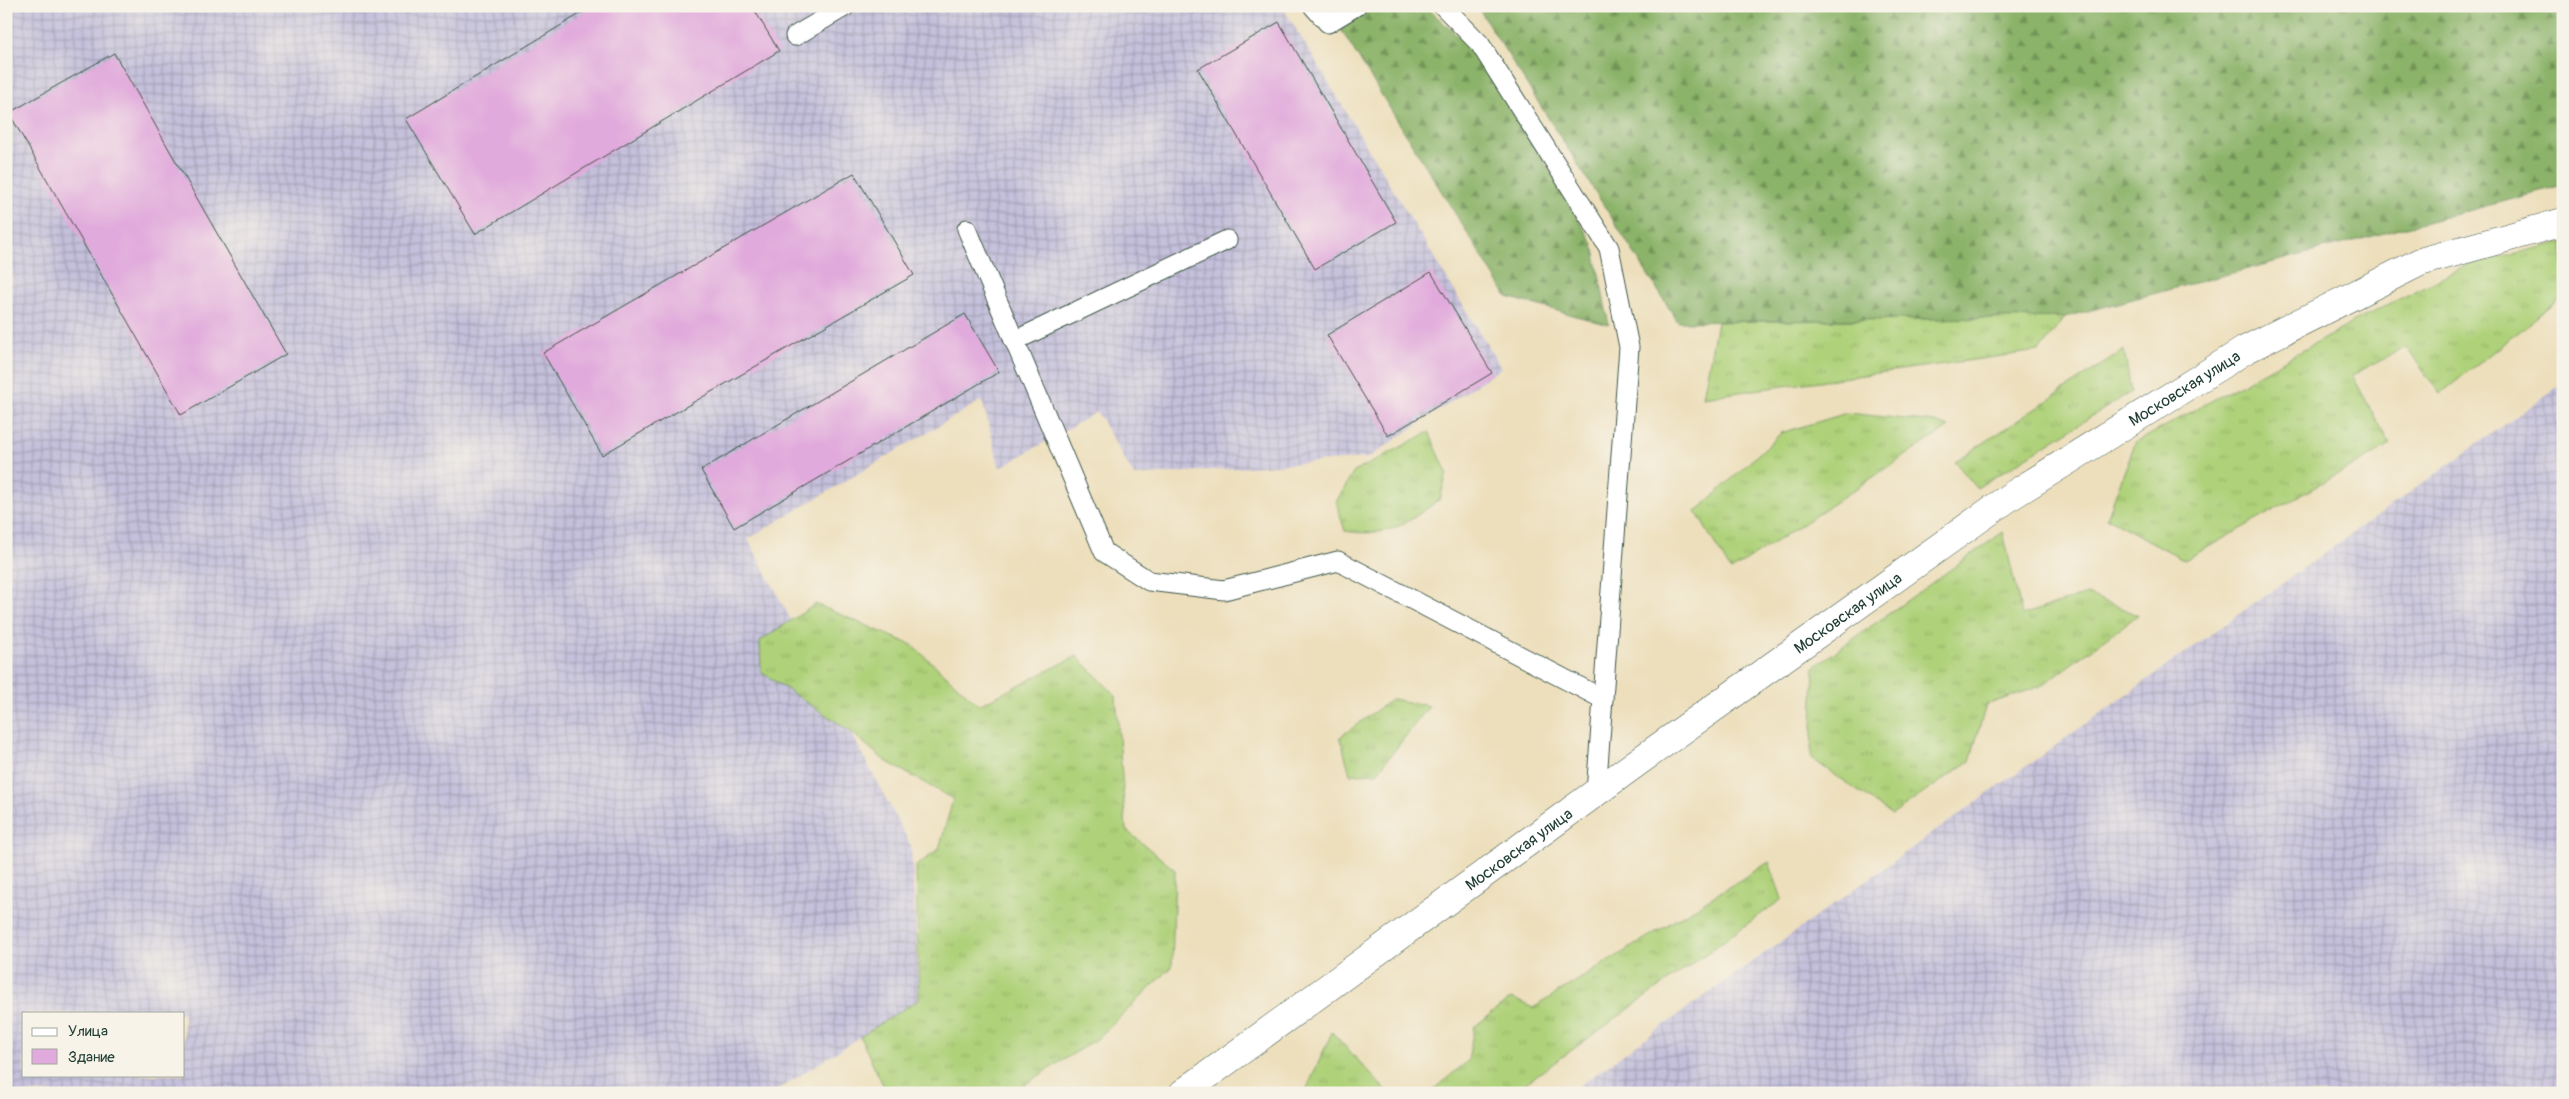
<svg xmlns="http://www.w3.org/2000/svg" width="2569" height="1099" font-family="Pangolin,sans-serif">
  <defs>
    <pattern id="industrial-grid" width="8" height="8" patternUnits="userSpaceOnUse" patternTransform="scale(1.25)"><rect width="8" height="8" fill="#c4c0db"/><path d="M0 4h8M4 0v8" fill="none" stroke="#9f9db2"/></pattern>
    <pattern id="grass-tufts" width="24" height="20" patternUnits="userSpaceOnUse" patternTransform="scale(1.25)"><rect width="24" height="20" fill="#afd179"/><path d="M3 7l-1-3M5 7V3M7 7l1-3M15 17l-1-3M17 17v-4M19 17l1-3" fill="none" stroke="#96b469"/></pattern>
    <pattern id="forest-firs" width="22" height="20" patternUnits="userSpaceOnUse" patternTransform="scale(1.25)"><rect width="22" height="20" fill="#8bb369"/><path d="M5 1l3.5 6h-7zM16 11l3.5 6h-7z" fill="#719357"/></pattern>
  </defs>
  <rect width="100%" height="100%" fill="#f7f3e8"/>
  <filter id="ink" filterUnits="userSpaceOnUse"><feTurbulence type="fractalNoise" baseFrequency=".02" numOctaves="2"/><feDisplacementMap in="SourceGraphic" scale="10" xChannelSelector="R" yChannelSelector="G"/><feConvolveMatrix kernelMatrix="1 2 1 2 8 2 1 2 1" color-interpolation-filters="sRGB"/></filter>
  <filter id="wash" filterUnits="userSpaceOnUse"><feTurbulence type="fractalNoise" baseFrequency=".0096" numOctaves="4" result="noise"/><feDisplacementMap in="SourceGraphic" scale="20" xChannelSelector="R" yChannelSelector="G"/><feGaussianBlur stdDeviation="1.12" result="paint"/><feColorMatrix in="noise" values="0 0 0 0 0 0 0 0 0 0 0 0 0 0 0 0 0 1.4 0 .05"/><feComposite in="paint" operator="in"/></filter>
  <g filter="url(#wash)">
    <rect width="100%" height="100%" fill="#eddfbc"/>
    <g fill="url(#industrial-grid)" fill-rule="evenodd">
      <path d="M 6,6 L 1282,6 L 1501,368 L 1368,458 L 1134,476 L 1097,412 L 1000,468 L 982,400 L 748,539 L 911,846 L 919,999 L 773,1093 L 6,1093 ZM 24,1013 L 184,1013 L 184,1075 L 24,1075 Z"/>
      <polygon points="2563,383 2563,1093 1569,1093"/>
    </g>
    <g fill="url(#grass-tufts)" stroke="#678756">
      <polygon points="2563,242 2563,296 2440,394 2406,347 2352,375 2390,445 2185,560 2107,518 2135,443 2367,315 2470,264"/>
      <polygon points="2065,317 2039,351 1703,397 1717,322"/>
      <polygon points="2124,350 2131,392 1977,488 1955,462"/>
      <polygon points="1847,413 1935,422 1949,427 1731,571 1696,512 1781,433"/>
      <path d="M 1429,432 L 1447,473 L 1440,499 C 1405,524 1390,538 1345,531 L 1336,502 L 1354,472 Z"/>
      <polygon points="2003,532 2022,615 2087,594 2138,615 2041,686 1986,705 1970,761 1892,815 1811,758 1814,667"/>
      <polygon points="816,604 912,645 979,705 1077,656 1116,696 1126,830 1175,870 1172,967 1098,1038 1013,1092 887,1093 860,1037 919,999 916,866 939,849 953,799 884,760 850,731 761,672 760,641"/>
      <polygon points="1392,699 1429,706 1377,773 1350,774 1340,737"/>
      <polygon points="1769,862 1782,899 1512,1093 1429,1093 1468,1061 1474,1027 1511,998 1533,1008"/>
      <polygon points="1332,1032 1388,1093 1305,1093"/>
    </g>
    <g fill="url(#forest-firs)" stroke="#55784e">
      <polygon points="1379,6 1427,8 1483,58 1593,244 1609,325 1507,297 1340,28"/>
      <polygon points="1477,6 2563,6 2563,186 2065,317 1678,322"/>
    </g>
    <g id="blocks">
      <g fill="#e1aadc">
        <polygon points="593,6 752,6 779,51 475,234 406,119"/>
        <polygon points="1279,22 1396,222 1315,269 1198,69"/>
        <polygon points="114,53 286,354 181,415 9,113"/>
        <polygon points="854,173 914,275 602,455 543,353"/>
        <polygon points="1431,272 1492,373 1388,436 1327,335"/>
        <polygon points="965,314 999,372 734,528 701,470"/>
      </g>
    </g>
  </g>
  <g filter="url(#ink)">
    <use href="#blocks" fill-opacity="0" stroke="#3e5548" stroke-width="1"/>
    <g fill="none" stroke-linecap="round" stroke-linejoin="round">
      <g stroke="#3e5548" stroke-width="21">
        <g id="lane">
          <polyline points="1313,6 1328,23 1356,6"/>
          <polyline points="1443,6 1480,44 1609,248 1629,347 1596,793"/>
          <polyline points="795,36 846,6"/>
          <polyline points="967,229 1104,552 1149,581 1224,590 1338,561 1603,699"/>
          <polyline points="1014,341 1227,240"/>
        </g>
      </g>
      <g stroke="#3e5548" stroke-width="29">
        <g id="street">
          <path id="s1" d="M 1183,1093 L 1642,759 L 2011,496 L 2245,350 L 2420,262 L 2563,222"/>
        </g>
      </g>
      <use href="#lane" stroke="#fff" stroke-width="19"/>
      <use href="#street" stroke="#fff" stroke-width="28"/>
    </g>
  </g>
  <g text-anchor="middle" stroke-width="5" stroke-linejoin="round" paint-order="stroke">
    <g font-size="16" fill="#1f3d34" stroke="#f7f3e8">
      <text dy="6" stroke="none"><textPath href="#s1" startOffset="1225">Московская улица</textPath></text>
      <text dy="6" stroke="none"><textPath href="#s1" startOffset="820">Московская улица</textPath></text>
      <text dy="6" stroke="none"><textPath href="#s1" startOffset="415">Московская улица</textPath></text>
    </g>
  </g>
  <rect width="2569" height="1099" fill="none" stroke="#f7f3e8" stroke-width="25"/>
  <rect x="22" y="1012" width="162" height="65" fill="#f7f3e8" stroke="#a1aaa0"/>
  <rect x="32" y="1028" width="25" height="8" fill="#ffffff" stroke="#a1aaa0"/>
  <text x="68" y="1036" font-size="15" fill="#1f3d34">Улица</text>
  <rect x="32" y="1049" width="25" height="15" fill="#e1aadc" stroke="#a1aaa0"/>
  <text x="68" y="1062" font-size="15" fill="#1f3d34">Здание</text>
</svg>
